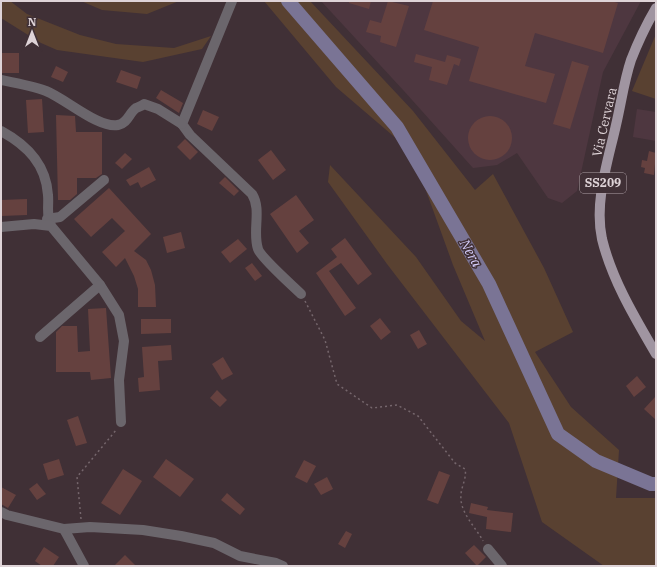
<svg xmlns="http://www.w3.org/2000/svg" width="657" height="567" font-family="'IBM Plex Serif',serif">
  <rect width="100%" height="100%" fill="#403036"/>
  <g fill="#4e3740">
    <polygon points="321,1 641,1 603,72 577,191 562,203 548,198 517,153 497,165 473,168 404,91"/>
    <polygon points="637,109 656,112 656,141 633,137"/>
  </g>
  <g fill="#594131">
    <polygon points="1,1 10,1 27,14 80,35 116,44 174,48 211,36 202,49 143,62 57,50 41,43 1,18"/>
    <polygon points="81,1 179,1 147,14 102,10"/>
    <polygon points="264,1 310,1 413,111 475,190 493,174 544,268 573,332 535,352 571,407 619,450 616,498 656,498 656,566 604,566 542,522 509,423 387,264 328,182 330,165 416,257 461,321 485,341 453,265 412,152 336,87"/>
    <polygon points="656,34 656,99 632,91"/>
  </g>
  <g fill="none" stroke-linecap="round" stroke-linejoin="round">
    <polyline stroke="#7a7495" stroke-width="14" points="288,1 397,127 489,284 558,434 596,461 651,484 656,484"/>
  </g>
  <g fill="#65413f">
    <polygon points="349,1 371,1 369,9 349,3"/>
    <polygon points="388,1 409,6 396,47 380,42 381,36 366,32 370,20 381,23"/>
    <polygon points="433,1 611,1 618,3 603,53 535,33 525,66 555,74 546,103 469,81 479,47 424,30"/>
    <rect x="1" y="53" width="18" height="20"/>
    <polygon points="416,54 445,62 447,55 461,59 459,66 454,64 447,85 429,80 432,67 414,62"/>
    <polygon points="572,61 589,66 570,129 553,124"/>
    <polygon points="56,66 68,72 63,82 51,77"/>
    <polygon points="121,70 141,77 137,89 116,82"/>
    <polygon points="161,90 183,103 179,113 156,98"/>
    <polygon points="42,99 44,132 28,133 26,100"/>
    <polygon points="203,110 219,117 212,131 197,124"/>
    <polygon points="56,115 75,116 76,132 102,132 102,174 96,178 77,178 77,194 70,200 58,200"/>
    <circle cx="490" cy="138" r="22"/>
    <polygon points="185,139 198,152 190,160 177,147"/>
    <polygon points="271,150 286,170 273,180 258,160"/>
    <polygon points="649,151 656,153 654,175 644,173 645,168 641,167 642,160 647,161"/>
    <polygon points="125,153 132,159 122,169 115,163"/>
    <polygon points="149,167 156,180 141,188 138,182 130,186 126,180"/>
    <polygon points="225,177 239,191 234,196 219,183"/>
    <polygon points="109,188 151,234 134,251 146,260 151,270 155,285 156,307 138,307 138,289 134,276 125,258 116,267 102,252 125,231 112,218 91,237 74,219"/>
    <polygon points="296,195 314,220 299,231 309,243 297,253 270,214"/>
    <polygon points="27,199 27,215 1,216 1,200"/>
    <polygon points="181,232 185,248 167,253 163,237"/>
    <polygon points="345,238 372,274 358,285 341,263 329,271 356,308 345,316 316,273 337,257 331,249"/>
    <polygon points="238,239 247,249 230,263 221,252"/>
    <polygon points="252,263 262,276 255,281 245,268"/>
    <polygon points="106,308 111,378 91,380 90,372 56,372 56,332 62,326 77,326 78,352 90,351 88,309"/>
    <polygon points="380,318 391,332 381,340 370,326"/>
    <polygon points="141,319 171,319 171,333 141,334"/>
    <polygon points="419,330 427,344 418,349 410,335"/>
    <polygon points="171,345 172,360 158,361 160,390 139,392 138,378 144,377 142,347"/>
    <polygon points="223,357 233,374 222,380 212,364"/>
    <polygon points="637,376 646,387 634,397 626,386"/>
    <polygon points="217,390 227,400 220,407 210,398"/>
    <polygon points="656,396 656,420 644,409"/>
    <polygon points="78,416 87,443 76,446 67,420"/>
    <polygon points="59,459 64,475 48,480 43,464"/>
    <polygon points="166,459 194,479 180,497 153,477"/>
    <polygon points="304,460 316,466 307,483 295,477"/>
    <polygon points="123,469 142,481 120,515 101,503"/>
    <polygon points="439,471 450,475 438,504 427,500"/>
    <polygon points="327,477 333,489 321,495 314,484"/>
    <polygon points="37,483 46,494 37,500 29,489"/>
    <polygon points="1,487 16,495 8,508 1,504"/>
    <polygon points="227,493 245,509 240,515 221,500"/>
    <polygon points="471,503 488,507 487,510 513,513 511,532 486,529 487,517 469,513"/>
    <polygon points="346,531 352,534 345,548 338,544"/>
    <polygon points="474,545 486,557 477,566 465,553"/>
    <polygon points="44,547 59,557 53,566 42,566 35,561"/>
    <polygon points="125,555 136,566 114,566"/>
  </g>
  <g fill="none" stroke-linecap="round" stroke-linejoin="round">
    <g stroke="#75666c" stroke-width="1.5" stroke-dasharray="2 3" stroke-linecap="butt">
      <path d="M 305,301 L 325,340 L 337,384 L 372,408 L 397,405 L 418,416 L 455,463 L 465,469 C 467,477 462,485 461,494 C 459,512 475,526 483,541"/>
      <polyline points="81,519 77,477 117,429"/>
    </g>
    <g stroke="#6b666c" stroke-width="10">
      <path d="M 232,1 L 182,124 L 190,135 L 252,194 C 262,210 252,231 258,249 C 261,258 293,286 301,294"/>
      <path d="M 1,80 C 16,83 32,86 46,91 C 66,99 99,129 118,125 C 128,123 129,113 136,108 C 138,107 142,106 144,104 L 158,109 L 182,124"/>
      <path d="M 1,131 C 27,145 46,164 48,195 C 49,206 46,216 51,226"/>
      <polyline points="47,219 60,217 104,180"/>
      <polyline points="1,227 34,224 51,226 100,285 119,315 124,341 119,380 121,422"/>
      <polyline points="40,337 100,285"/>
      <polyline points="1,512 7,515 64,529 90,527 143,530 181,536 214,543 240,556 276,563 283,566"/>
      <polyline points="64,529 84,566"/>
      <polyline points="488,549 502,566"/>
    </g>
    <path stroke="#a095a1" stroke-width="10" d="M 656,8 C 646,25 638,42 631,60 C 624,81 621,104 616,125 C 608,161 594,202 602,239 C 612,280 635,318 656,354"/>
  </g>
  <g text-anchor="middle" stroke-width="3" stroke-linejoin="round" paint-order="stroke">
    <rect fill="#403036" stroke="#afa2a7" stroke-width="1" x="580" y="173" width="46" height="20" rx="3"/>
    <g font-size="12" font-weight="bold" fill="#ded3d7">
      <text x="603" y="187">SS209</text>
    </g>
    <g font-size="13" fill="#ded3d7" stroke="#403036">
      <text transform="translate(604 122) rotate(-77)" y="5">Via Cervara</text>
    </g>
    <g font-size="14" font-style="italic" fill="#d4ccfa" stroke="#403036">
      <text transform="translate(471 253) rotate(60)" y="5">Nera</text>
    </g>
  </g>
  <rect width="657" height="567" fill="none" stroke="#ded3d7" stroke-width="4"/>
  <g transform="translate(32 32)" stroke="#403036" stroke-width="3" paint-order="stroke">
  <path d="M0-3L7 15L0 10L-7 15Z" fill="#ded3d7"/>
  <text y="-6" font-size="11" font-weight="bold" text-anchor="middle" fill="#ded3d7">N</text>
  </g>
</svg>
